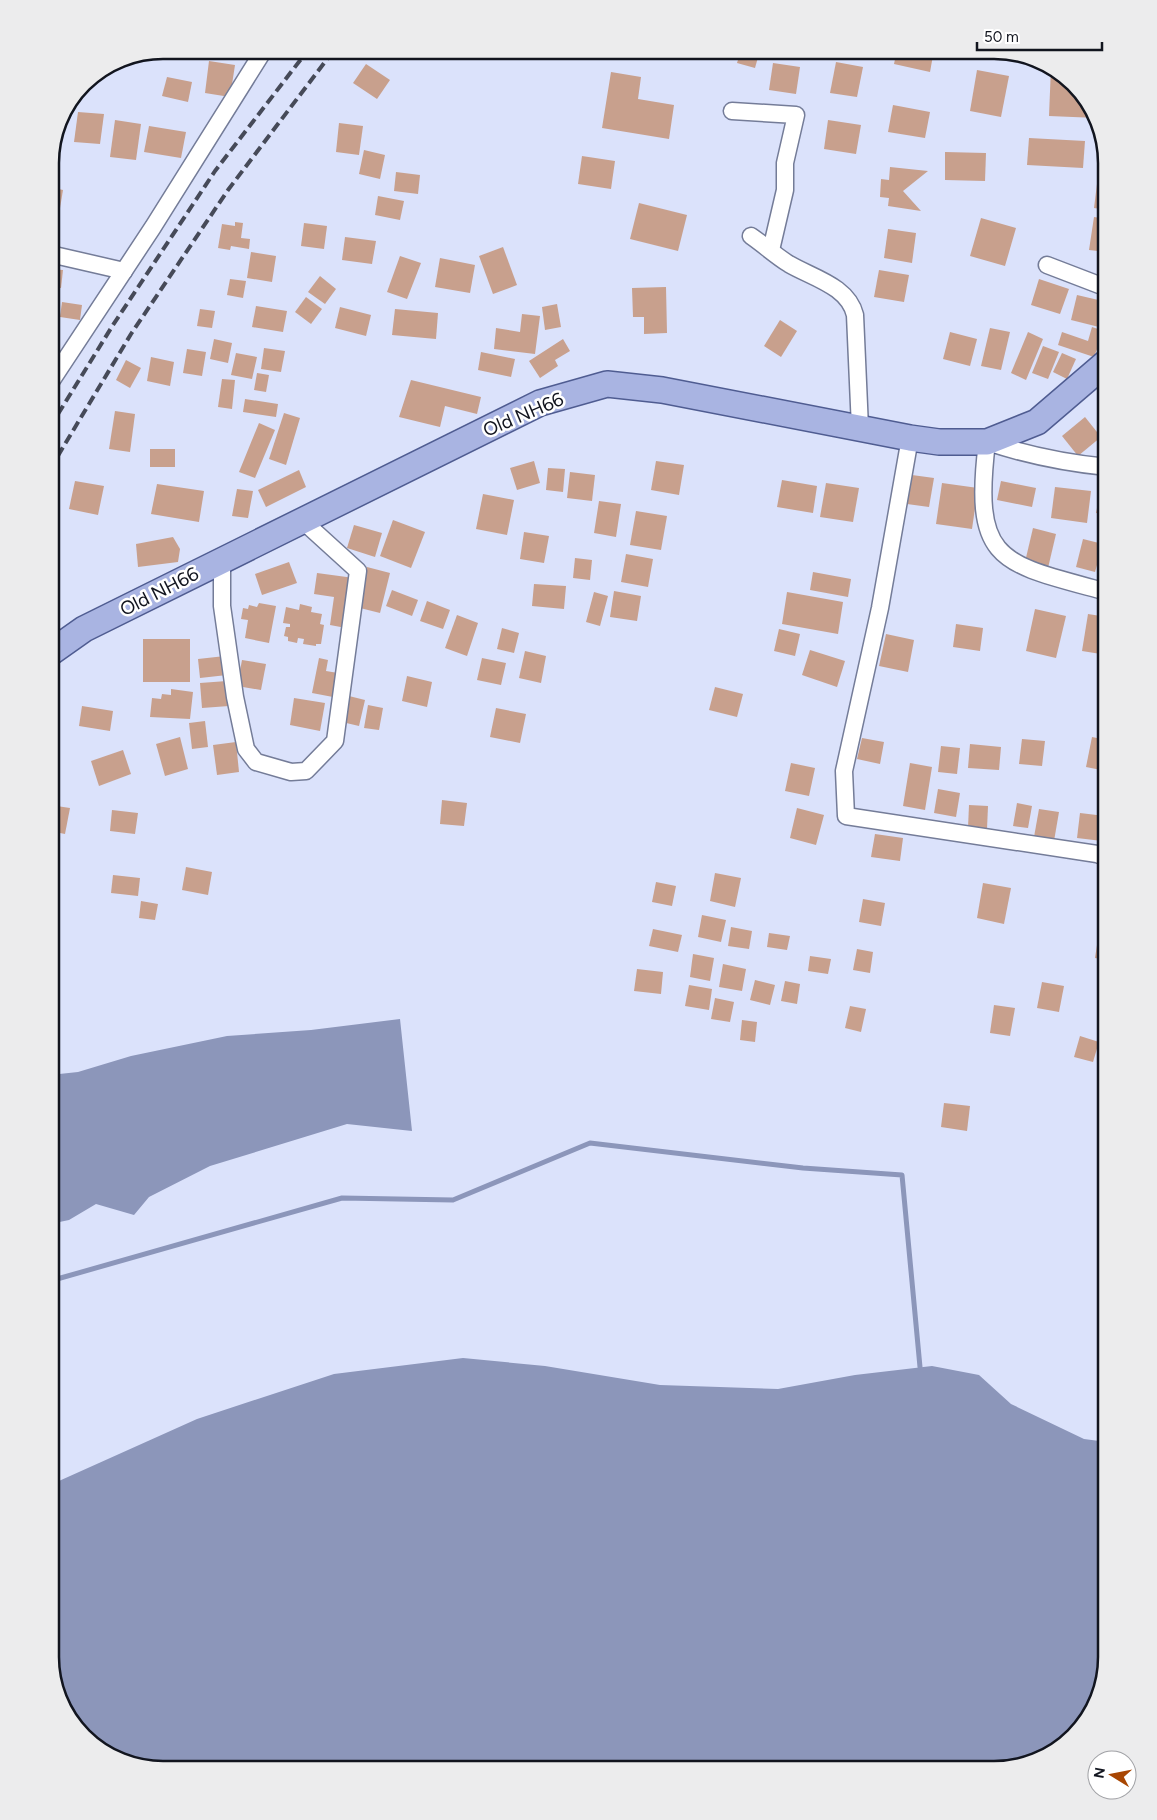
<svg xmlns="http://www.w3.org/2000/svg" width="1157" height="1820" font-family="Figtree,sans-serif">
  <rect width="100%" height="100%" fill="#dbe2fb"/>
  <g fill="#8c96ba">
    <polygon points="400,1019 412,1131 347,1124 210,1166 149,1197 134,1215 96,1204 69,1220 50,1224 50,1075 78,1072 131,1056 227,1036 311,1030"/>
    <polygon points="463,1358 545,1366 660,1385 778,1389 855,1375 932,1366 979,1375 1011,1404 1084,1439 1107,1442 1107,1658 1088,1720 1044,1758 994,1770 156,1770 100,1751 62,1707 50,1657 50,1485 197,1419 334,1374"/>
  </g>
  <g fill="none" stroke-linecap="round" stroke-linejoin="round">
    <polyline stroke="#8c96ba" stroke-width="5" points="50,1281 342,1198 453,1200 590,1143 803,1168 902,1175 920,1367"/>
  </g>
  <g fill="#c8a08d">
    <polygon points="741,50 760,50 755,68 737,63"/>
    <polygon points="897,50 934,50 930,72 894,64"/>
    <polygon points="209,61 235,65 230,97 205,93"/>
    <polygon points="836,62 863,67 857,97 830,93"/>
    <polygon points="773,63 800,67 796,94 769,90"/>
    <polygon points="366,64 390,80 377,99 353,83"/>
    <polygon points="1051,67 1057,69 1095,113 1097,118 1049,116"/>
    <polygon points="977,70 1009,76 1001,117 970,111"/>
    <polygon points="611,72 641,77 638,99 674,105 669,139 602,128"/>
    <polygon points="167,77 192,82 188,102 162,96"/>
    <polygon points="893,105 930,112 925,138 888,132"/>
    <polygon points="65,109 66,122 58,122 59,119"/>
    <polygon points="78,112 104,114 100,144 74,142"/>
    <polygon points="115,120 141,124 136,160 110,157"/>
    <polygon points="828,120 861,125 856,154 824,149"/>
    <polygon points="339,123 363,126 359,155 336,152"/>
    <polygon points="149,126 186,132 181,158 144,152"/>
    <polygon points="1029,138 1085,141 1083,168 1027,165"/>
    <polygon points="364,150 385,155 380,179 359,174"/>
    <polygon points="945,152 986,153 985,181 945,180"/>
    <polygon points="582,156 615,161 611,189 578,184"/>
    <polygon points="50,159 59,160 56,181 50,180"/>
    <polygon points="890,167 928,171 903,191 921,211 888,206 889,198 880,197 881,179 889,180"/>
    <polygon points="396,172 420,175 418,194 394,191"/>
    <polygon points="1098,176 1107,177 1107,210 1094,208"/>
    <polygon points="50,187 63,190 56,232 50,231"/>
    <polygon points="378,196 404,201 400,220 375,215"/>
    <polygon points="639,203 687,215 678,251 630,239"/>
    <polygon points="1094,217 1107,219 1107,252 1089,250"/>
    <polygon points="981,218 1016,228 1005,266 970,256"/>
    <polygon points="235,222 243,223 241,238 250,239 249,249 231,246 230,250 218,248 222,224 235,226"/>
    <polygon points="304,223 327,226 324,249 301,246"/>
    <polygon points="888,229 916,233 912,263 884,258"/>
    <polygon points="345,237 376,241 372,264 342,260"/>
    <polygon points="503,247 517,285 493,294 479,256"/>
    <polygon points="251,252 276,256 272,282 247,278"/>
    <polygon points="400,256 421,263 407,299 387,292"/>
    <polygon points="440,258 475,265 470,293 435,287"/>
    <polygon points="1101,258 1107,259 1107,286 1098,284"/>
    <polygon points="50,269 63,270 61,288 50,287"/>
    <polygon points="879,270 909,275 904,302 874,297"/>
    <polygon points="320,276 336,289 325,304 308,292"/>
    <polygon points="230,279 246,281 243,298 227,295"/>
    <polygon points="1039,279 1069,289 1060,314 1031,305"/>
    <polygon points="666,287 667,333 644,334 644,317 633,317 632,288"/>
    <polygon points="50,292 58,292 56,320 50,319"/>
    <polygon points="1077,295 1107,302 1107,329 1071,320"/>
    <polygon points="306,297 322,309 311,324 295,312"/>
    <polygon points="62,302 82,305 80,320 60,317"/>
    <polygon points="557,304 561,327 545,330 542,307"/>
    <polygon points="256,306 287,311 283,332 252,327"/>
    <polygon points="340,307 371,315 366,336 335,328"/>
    <polygon points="200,309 215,311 212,328 197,326"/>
    <polygon points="395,309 438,313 436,339 392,335"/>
    <polygon points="522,314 540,316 535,354 494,349 496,328 520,332"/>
    <polygon points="780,320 797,331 781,357 764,346"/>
    <polygon points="50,326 54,326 52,341 50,341"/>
    <polygon points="1092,327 1104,331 1094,357 1058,345 1062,332 1088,341"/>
    <polygon points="990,328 1010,332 1001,370 981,366"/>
    <polygon points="950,332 977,339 970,366 943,359"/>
    <polygon points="1028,332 1043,339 1026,380 1011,373"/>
    <polygon points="214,339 232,343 228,363 210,359"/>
    <polygon points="563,339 570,351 555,360 558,366 540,378 529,361"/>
    <polygon points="1043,346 1059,352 1048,379 1032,373"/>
    <polygon points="264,348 285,351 281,372 261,369"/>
    <polygon points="187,349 206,352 202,376 183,373"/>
    <polygon points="481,352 515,359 511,377 478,370"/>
    <polygon points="236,353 257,357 252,379 231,375"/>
    <polygon points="1062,353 1076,359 1067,379 1053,372"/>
    <polygon points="151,357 174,362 170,386 147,381"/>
    <polygon points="126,360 141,368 130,388 116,380"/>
    <polygon points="257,373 269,375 266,392 254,390"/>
    <polygon points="222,379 235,380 232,409 218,407"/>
    <polygon points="411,380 481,397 477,414 445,406 440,427 399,417"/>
    <polygon points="245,399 278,404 276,417 243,412"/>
    <polygon points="115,411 135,414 130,452 109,449"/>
    <polygon points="284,413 300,418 286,465 269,459"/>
    <polygon points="1085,417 1101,437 1078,456 1062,436"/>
    <polygon points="259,423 275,430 255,478 239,472"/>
    <rect x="150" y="449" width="25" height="18"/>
    <polygon points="534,461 540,483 517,490 510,468"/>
    <polygon points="656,461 684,465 679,495 651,490"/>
    <polygon points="548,468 565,469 563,492 546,490"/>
    <polygon points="299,470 306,487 266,507 258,490"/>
    <polygon points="570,472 595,475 592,501 567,498"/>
    <polygon points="912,475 934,478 929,507 907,504"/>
    <polygon points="782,480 817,486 813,513 777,507"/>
    <polygon points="75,481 104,486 98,515 69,509"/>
    <polygon points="1001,481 1036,488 1032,507 997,500"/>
    <polygon points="826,483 859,488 853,522 820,517"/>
    <polygon points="942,483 978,488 972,529 936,524"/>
    <polygon points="157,484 204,491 199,522 151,514"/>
    <polygon points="1055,487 1091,491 1087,523 1051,518"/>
    <polygon points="237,489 253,491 248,518 232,516"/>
    <polygon points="1100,493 1107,495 1107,515 1096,513"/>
    <polygon points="483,494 514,500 507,535 476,529"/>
    <polygon points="599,501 621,504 616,537 594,533"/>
    <polygon points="636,511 667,516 661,550 630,545"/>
    <polygon points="393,520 425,532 411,568 380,556"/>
    <polygon points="354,525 382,533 375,557 347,548"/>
    <polygon points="1033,528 1056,534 1048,568 1025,562"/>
    <polygon points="524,532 549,536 544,563 520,559"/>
    <polygon points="173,537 180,549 178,562 138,567 136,544"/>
    <polygon points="1083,539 1103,544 1095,572 1076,567"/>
    <polygon points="626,554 653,559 648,587 621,582"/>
    <polygon points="575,558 592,560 590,580 573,578"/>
    <polygon points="289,562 297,583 262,595 255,574"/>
    <polygon points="1104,566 1107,567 1107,583 1100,581"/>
    <polygon points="367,567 390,573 380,613 356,607"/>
    <polygon points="813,572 851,579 848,597 810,590"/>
    <polygon points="317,573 354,578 346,628 330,625 334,597 314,594"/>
    <polygon points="534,584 566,586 564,609 532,606"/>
    <polygon points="392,590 418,600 412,616 386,606"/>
    <polygon points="614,591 641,596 637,621 610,617"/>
    <polygon points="594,592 608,596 600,626 586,622"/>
    <polygon points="787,592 843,602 838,634 782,624"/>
    <polygon points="427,601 450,610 443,629 420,621"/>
    <polygon points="259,603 276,606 269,643 245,638 248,620 241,619 243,608 248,609 249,605 257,607"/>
    <polygon points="300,604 312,607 311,612 322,614 320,624 324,625 321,644 316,644 316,646 303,644 304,639 298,638 297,643 288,641 288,637 284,636 286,627 290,627 290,624 283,623 286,607 299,610"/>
    <polygon points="1035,609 1066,616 1056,658 1026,651"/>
    <polygon points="1088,614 1107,617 1107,655 1082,651"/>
    <polygon points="457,615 478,623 467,656 445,648"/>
    <polygon points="956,624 983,628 980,651 953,647"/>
    <polygon points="502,628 519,633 514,653 497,649"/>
    <polygon points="779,629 800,634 795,656 774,651"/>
    <polygon points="886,634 914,640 908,672 879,666"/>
    <rect x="143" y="639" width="47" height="43"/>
    <polygon points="810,650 845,661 837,687 802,675"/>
    <polygon points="525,651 546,656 541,683 519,678"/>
    <polygon points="225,656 227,675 200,678 198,659"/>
    <polygon points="319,658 328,660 326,671 338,673 333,697 312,693"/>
    <polygon points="482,658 506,663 501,685 477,680"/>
    <polygon points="242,660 266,664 261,690 237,686"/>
    <polygon points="407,676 432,682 427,707 402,701"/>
    <polygon points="227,681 229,706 202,708 200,683"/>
    <polygon points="715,687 743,694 737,717 709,710"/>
    <polygon points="171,689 193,692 190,719 150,717 152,698 161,699 162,694 171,695"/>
    <polygon points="349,696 365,700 359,726 342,722"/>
    <polygon points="294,698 325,703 320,731 290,725"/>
    <polygon points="368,705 383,708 379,730 364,728"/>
    <polygon points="82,706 113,711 110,731 79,726"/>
    <polygon points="496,708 526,714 520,743 490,737"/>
    <polygon points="205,721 208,747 192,749 189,723"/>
    <polygon points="180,737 188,769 165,776 156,744"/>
    <polygon points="1092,737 1107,740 1106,771 1086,767"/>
    <polygon points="862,738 884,742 880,764 857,759"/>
    <polygon points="1022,739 1045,741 1042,766 1019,764"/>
    <polygon points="236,742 239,772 217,775 213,745"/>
    <polygon points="970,744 1001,747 999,770 968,768"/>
    <polygon points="941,746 960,748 957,774 938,772"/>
    <polygon points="123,750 131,774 99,786 91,761"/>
    <polygon points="791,763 815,768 809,796 785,791"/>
    <polygon points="910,763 932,767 925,810 903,806"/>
    <polygon points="938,789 960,793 956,817 934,813"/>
    <polygon points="442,800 467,803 464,826 440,824"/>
    <polygon points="1017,803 1032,806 1028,828 1013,826"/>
    <polygon points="50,805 70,808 65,834 50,831"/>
    <polygon points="969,805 988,806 987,829 968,828"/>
    <polygon points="797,808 824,815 816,845 790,838"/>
    <polygon points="1039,809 1059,812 1054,841 1034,837"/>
    <polygon points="112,810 138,813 135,834 110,831"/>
    <polygon points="1080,813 1105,816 1102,841 1077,838"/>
    <polygon points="875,834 903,838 900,861 871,857"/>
    <polygon points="186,867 212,872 208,895 182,890"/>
    <polygon points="715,873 741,878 735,907 710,901"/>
    <polygon points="113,875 140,878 138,896 111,893"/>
    <polygon points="656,882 676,886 672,906 652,902"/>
    <polygon points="983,883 1011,888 1004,924 977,918"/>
    <polygon points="863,899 885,903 881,926 859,922"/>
    <polygon points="141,901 158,904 155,920 139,918"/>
    <polygon points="702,915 726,920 721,942 698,937"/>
    <polygon points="731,927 752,931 749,949 728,946"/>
    <polygon points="653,929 682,935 678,952 649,946"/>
    <polygon points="1099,932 1107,934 1107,960 1095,958"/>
    <polygon points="769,933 790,936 787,950 767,947"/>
    <polygon points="857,949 873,952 870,973 853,970"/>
    <polygon points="693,954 714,958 710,981 690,977"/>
    <polygon points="810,956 831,959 828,974 808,971"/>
    <polygon points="723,964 746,969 742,991 719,987"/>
    <polygon points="637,969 663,972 661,994 634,991"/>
    <polygon points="755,980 775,985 770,1005 750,1000"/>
    <polygon points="785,981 800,984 797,1004 781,1001"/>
    <polygon points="1042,982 1064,986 1059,1012 1037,1008"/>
    <polygon points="689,985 712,989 709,1010 685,1006"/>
    <polygon points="715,998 734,1002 730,1022 711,1019"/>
    <polygon points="994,1005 1015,1008 1010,1036 990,1033"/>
    <polygon points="850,1006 866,1009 861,1032 845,1028"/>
    <polygon points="742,1020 757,1022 755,1042 740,1040"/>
    <polygon points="1080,1036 1099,1042 1093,1062 1074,1057"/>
    <polygon points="944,1103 970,1106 967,1131 941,1127"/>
  </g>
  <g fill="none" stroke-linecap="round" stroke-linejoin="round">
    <g stroke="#747c98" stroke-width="19">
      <g id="street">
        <polyline points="732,111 796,115 785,163 785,190 771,250"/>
        <path d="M 751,236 C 764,245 776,256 789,264 C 813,278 848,286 855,315 L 860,428"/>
        <polyline points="50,254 124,271"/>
        <polyline points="1047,265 1107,288"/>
        <polyline points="50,383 153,227 264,50"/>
        <polyline points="910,438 880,608 844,771 846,816 1097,854 1107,858"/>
        <polyline points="222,560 222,606 235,697 246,749 256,762 291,772 306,771 335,741 358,571 303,521"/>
        <path d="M 1107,592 C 1001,563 972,564 987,442 C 1027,455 1065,463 1107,467"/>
      </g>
    </g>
    <g stroke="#4f5c91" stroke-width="28">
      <polyline id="primary" points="50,653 84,629 540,403 607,384 662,390 910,438 939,442 987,442 1037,422 1107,362"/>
    </g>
    <use href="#street" stroke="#fff" stroke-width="16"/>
    <use href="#primary" stroke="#a9b4e2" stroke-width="25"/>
    <g stroke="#464a58" stroke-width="4" stroke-dasharray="10 5" stroke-linecap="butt">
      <polyline points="50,427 113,325 215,171 308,50"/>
      <polyline points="50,469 131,334 228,190 334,50"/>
    </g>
  </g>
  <g text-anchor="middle" stroke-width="5" stroke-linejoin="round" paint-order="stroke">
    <g font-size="19" fill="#12151f" stroke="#fff">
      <text transform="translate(523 414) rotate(-23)" y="7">Old NH66</text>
      <text transform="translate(159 591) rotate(-27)" y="7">Old NH66</text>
    </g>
  </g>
  <path d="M0 0H1157V1820H0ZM163 59H994A104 104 0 0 1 1098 163V1657A104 104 0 0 1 994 1761H163A104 104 0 0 1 59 1657V163A104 104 0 0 1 163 59Z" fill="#ececed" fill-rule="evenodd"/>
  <path fill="none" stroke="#12151f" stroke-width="2.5" d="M163 59H994A104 104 0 0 1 1098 163V1657A104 104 0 0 1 994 1761H163A104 104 0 0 1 59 1657V163A104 104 0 0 1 163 59Z"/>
  <g transform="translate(1112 1775) rotate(280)"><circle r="24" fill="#ffffff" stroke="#a0a1a5"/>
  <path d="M0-4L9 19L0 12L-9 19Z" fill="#a84602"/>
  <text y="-8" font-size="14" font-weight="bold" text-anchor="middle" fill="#12151f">N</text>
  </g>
  <path d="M977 42v8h125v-8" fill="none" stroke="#12151f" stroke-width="2.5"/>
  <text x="984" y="42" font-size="15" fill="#12151f" stroke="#ffffff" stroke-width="4" paint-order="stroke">50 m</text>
</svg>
